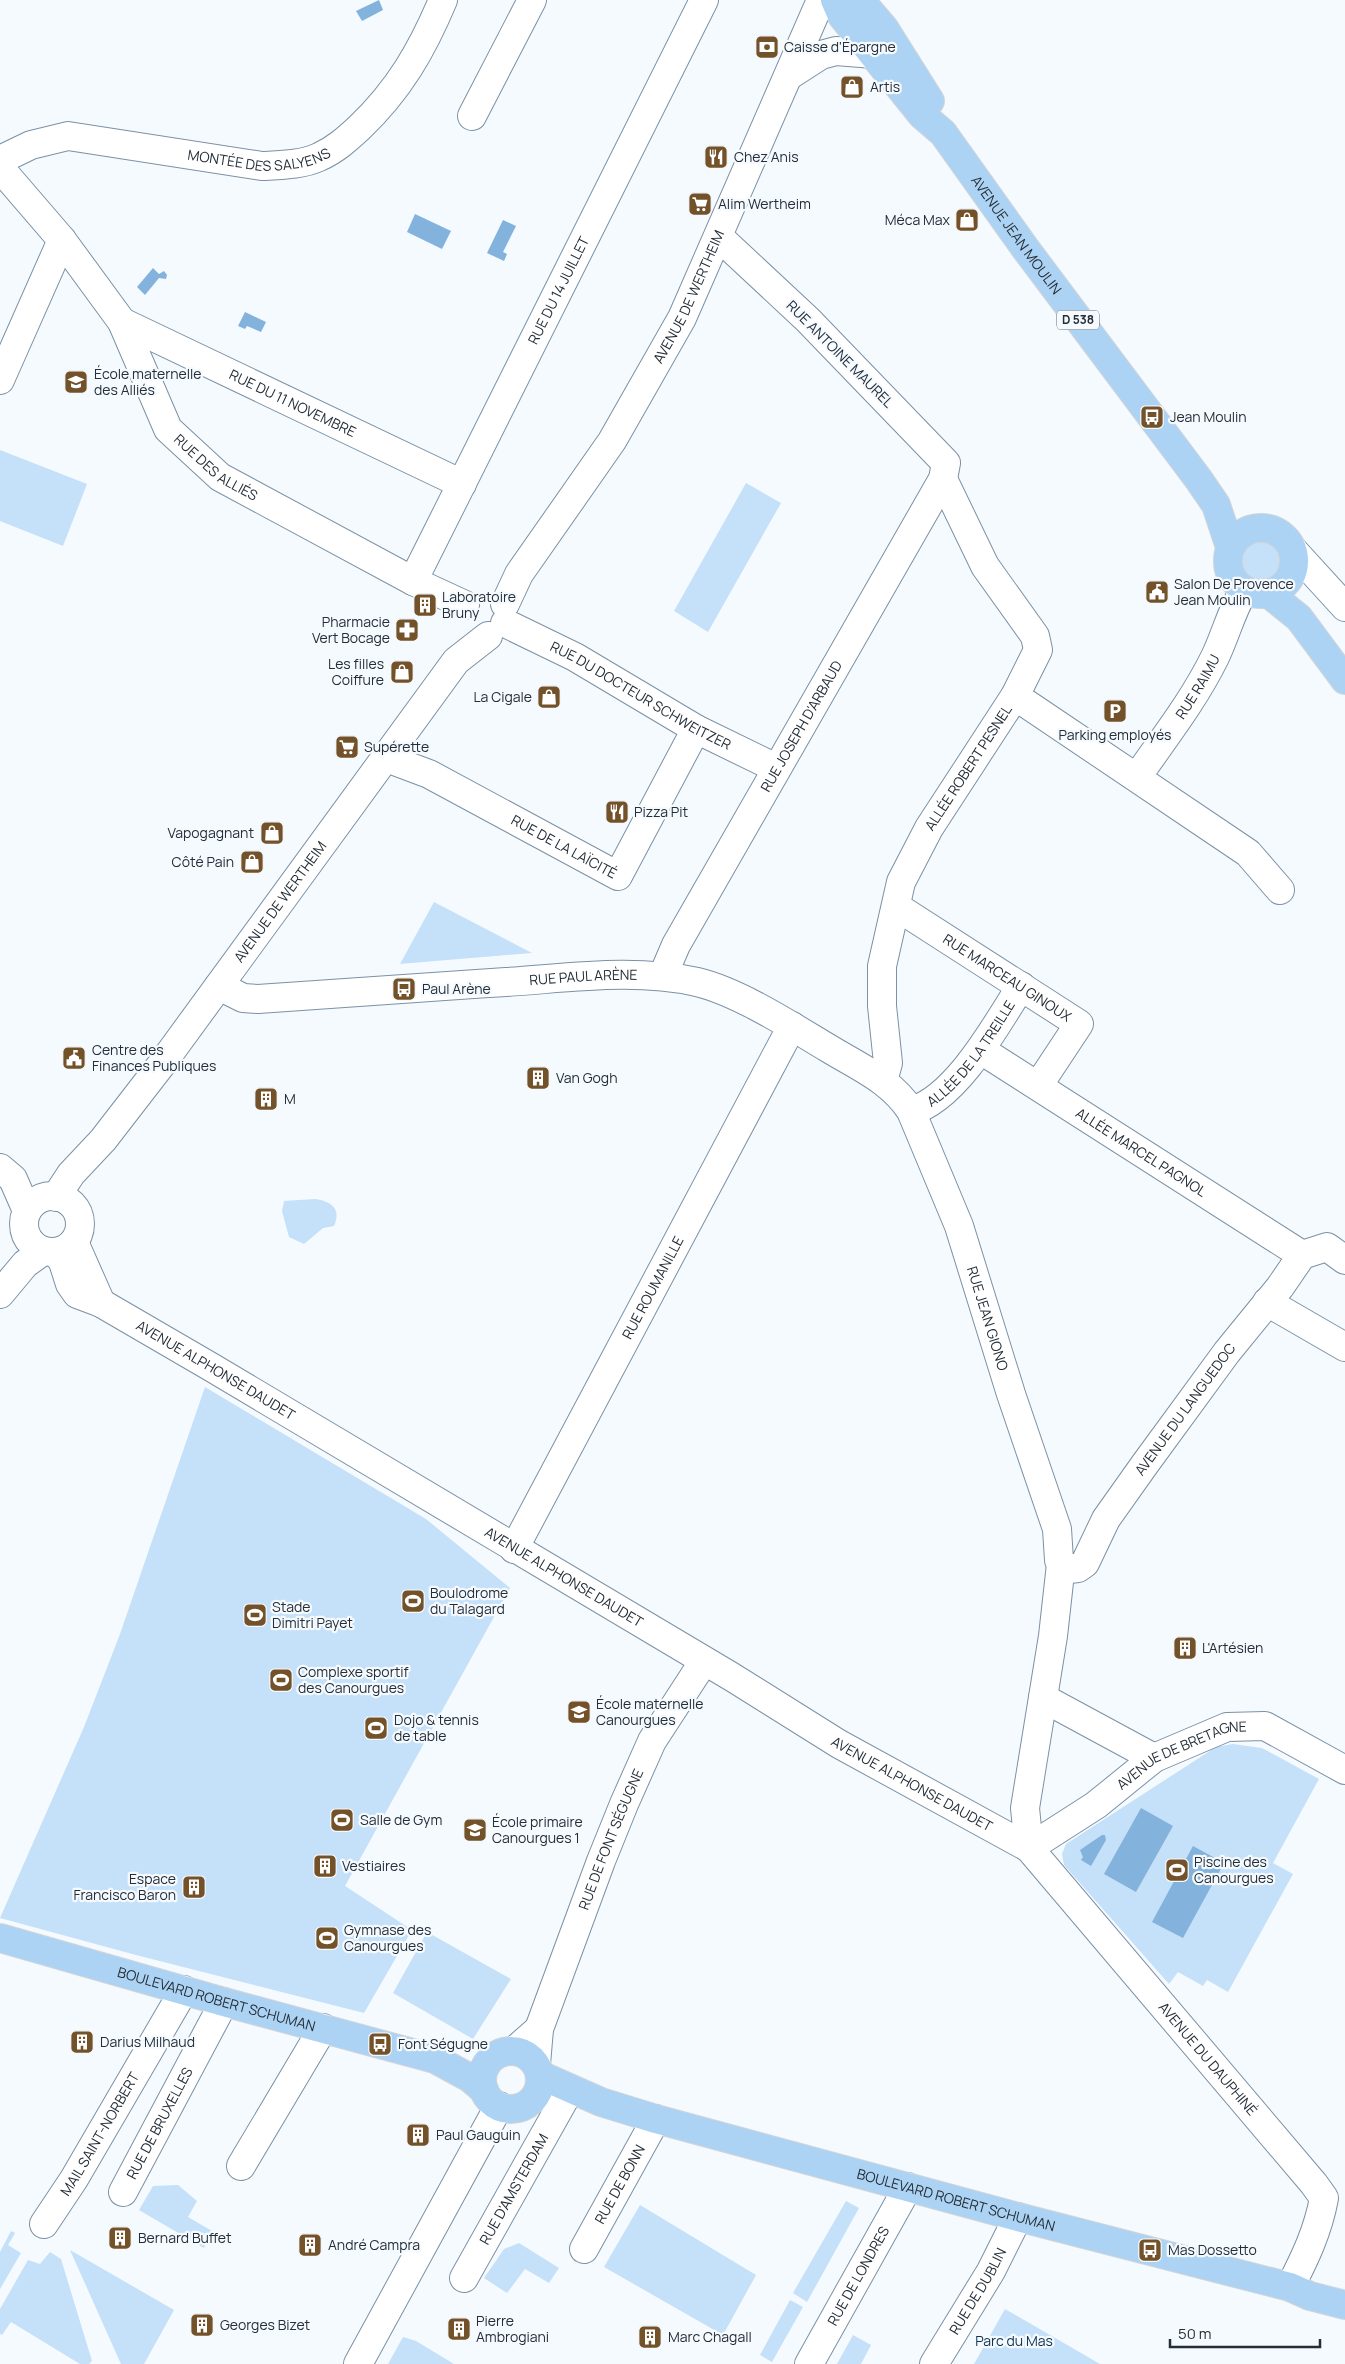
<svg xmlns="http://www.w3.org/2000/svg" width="1345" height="2364" font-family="Manrope,sans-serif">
  <rect width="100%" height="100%" fill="#f5faff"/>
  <g fill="#c5e0f9">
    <polygon points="0,450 87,484 63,546 0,521"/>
    <polygon points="746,483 781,503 708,632 674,611"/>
    <circle cx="1260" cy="562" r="23"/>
    <polygon points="434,902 532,953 400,964"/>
    <path d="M 315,1199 C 331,1201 342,1209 334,1226 L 323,1228 L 304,1244 L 289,1237 L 282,1211 L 284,1201 Z"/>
    <polygon points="205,1387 426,1519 510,1588 345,1886 412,1930 364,2013 136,1955 0,1918 84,1727 120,1634"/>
    <polygon points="1233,1744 1262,1748 1319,1779 1273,1863 1293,1874 1228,1992 1207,1980 1203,1986 1178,1972 1169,1984 1064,1865 1062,1854 1066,1844 1216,1747"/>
    <polygon points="427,1932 511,1979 473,2039 393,1993"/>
    <polygon points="178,2185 197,2201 188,2217 212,2231 204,2248 139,2210 153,2186"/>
    <polygon points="846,2201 859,2208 807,2302 793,2293"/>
    <polygon points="640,2205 756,2275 723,2335 604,2267"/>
    <polygon points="11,2231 15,2233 8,2245 21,2253 0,2289 0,2252"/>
    <polygon points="519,2243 559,2268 549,2283 525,2269 507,2293 484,2278 504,2249"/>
    <polygon points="70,2250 174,2310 144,2364 121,2364"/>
    <polygon points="50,2252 61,2259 92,2361 89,2364 80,2364 11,2322 2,2335 0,2334 0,2309 28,2260 40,2264"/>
    <polygon points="790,2300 803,2307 772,2362 760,2355"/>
    <polygon points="1005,2309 1100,2364 974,2364"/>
    <polygon points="853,2335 871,2345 861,2364 837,2364"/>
    <polygon points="403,2337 416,2341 454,2364 388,2364"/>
  </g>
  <g fill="#83b2dc">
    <polygon points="379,0 383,10 362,21 356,11"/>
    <polygon points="415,214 451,231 442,249 407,232"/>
    <polygon points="503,220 516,226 503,252 507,254 504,261 487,253"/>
    <polygon points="153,268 159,274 164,271 167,275 166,279 159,278 145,295 137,287"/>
    <polygon points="245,312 266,322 261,332 247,326 245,329 238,326"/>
    <polygon points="1141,1808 1173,1826 1136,1892 1104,1874"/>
    <polygon points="1102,1835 1105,1835 1106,1840 1091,1866 1081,1860 1083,1857 1080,1850"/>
    <polygon points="1193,1846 1224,1863 1183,1938 1152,1922"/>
  </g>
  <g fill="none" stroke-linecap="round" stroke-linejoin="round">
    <g stroke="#7b91a5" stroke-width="30">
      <g id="minor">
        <polyline points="790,75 821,55 836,51 874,54"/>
        <polyline points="472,116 532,0"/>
        <path id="s1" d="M 0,160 L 31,145 L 68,136 L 262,166 C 281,165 302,165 319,157 C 335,150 347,139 359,128 C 399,90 422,50 443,0"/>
        <path id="s2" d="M 0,168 L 62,240 L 122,322 L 168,429 L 220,477 L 413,581 L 465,605"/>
        <path id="s3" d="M 122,322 L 462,484"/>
        <polyline points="0,380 62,240"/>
        <polyline points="1293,550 1345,607"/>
        <path id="s4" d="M 413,581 L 704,0"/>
        <path id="s5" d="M 505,604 L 519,574 L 612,441 L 682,318 L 821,0"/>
        <path id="s6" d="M 505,623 L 575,657 L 696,729 L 776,768"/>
        <polyline points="1015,696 1248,853 1280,890"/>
        <path id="s7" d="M 388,755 L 397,762 L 429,774 L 618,876 L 696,729"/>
        <path id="s8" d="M 1137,777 C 1164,738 1194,700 1215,657 C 1226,634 1231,612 1244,590"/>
        <path id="s9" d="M 897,907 L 1079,1024 L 1038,1086"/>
        <path id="s10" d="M 667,976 L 667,966 L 676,945 L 943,479 L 946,463 L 808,320 L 719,237"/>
        <path id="s11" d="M 219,986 L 243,998 L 258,999 C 340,994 423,987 506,982 C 569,978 634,968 697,982 C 739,992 791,1026 828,1048 C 859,1067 891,1080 911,1111 L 959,1226 L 1011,1394 L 1057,1529 L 1059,1560 L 1069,1569 L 1078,1568 L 1085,1563 L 1106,1519 L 1145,1464 L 1227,1352 L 1280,1287 L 1302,1255 L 1327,1247 L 1345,1260"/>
        <path id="s12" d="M 981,1050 L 1302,1255"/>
        <path id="s13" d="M 883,1081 L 888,1063 L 882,1006 L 882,966 L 901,882 L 929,828 L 1015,696 L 1038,650 L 1035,636 L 985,566 L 943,479"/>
        <path id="s14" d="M 911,1111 C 956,1099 997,1024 1021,986"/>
        <polyline points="0,1168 13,1179 27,1211"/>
        <circle cx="52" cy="1224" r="28"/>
        <path id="s15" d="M 56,1197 L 71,1174 L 103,1140 L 161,1065 L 456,661 L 488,636"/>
        <polyline points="74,1242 101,1303"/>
        <path id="s16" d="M 56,1252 L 63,1262 L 70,1284 L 77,1294 L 101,1303 L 211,1367 L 732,1677 L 839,1744 L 1029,1848 L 1314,2184 L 1324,2198 C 1318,2231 1305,2258 1290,2287"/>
        <polyline points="0,1294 25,1264 43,1251"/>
        <polyline points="1267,1302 1345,1347"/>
        <path id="s17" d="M 514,1549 L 792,1026"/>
        <polyline points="1043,1698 1154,1758"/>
        <path id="s18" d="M 1029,1848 L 1096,1805 L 1154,1758 L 1227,1727 L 1265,1726 L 1345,1770"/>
        <polyline points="1029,1848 1025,1808 1053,1636 1061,1564"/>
        <polyline points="514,2051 539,2029"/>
        <path id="s19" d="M 536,2064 L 539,2029 L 601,1861 L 624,1804 L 652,1741 L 704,1661"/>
        <polyline points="241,2166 323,2028"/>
        <path id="s20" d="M 123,2192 L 224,2002"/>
        <path id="s21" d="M 44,2224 L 74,2179 L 184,1990"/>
        <path id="s22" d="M 584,2249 L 656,2119"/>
        <path id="s23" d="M 464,2278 L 564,2100"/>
        <polyline points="358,2364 499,2106"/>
        <path id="s24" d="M 809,2364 L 908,2187"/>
        <path id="s25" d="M 934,2364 L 991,2271 L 1018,2217"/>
      </g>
    </g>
    <g stroke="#d3d5d7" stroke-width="30">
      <g id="major">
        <path id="s26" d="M 835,0 L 842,16 L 922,115 L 943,133 L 1025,248 L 1199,480 L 1216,505 L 1230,547"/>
        <polyline points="860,0 884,28 930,101"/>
        <circle cx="1261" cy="561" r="33"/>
        <polyline points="1268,593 1299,618 1345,680"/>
        <path id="s27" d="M 0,1938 L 224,2002 L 435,2059 L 470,2078 L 484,2090"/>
        <circle cx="511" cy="2080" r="29"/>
        <path id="s28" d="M 540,2075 L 601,2102 L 656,2119 L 1018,2217 L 1290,2287 L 1310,2296 L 1345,2305"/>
      </g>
    </g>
    <use href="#minor" stroke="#fff" stroke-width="28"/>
    <use href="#major" stroke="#acd3f4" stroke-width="28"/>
  </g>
  <defs>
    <g id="bank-square" transform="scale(1.25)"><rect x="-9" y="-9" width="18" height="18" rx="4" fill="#735229" stroke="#f5faff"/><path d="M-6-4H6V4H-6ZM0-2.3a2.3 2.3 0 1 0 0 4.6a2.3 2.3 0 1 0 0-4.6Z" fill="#fff"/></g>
    <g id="shop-square" transform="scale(1.25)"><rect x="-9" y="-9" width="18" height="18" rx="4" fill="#735229" stroke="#f5faff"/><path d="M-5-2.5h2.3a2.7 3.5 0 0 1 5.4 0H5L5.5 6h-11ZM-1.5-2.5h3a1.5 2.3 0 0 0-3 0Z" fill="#fff"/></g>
    <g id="restaurant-square" transform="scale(1.25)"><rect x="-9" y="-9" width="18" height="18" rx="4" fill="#735229" stroke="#f5faff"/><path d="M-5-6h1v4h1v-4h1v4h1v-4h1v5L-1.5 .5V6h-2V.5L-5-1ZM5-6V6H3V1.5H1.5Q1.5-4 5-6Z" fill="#fff"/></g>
    <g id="supermarket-square" transform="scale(1.25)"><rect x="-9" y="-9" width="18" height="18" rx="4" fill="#735229" stroke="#f5faff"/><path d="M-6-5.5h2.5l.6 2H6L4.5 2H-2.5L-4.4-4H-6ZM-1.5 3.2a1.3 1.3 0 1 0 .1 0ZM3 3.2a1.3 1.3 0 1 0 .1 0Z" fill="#fff"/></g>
    <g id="school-square" transform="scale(1.25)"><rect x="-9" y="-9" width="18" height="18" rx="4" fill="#735229" stroke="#f5faff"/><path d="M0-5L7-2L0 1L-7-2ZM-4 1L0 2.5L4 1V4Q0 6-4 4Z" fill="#fff"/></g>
    <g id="bus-square" transform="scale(1.25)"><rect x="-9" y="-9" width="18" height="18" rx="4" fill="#735229" stroke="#f5faff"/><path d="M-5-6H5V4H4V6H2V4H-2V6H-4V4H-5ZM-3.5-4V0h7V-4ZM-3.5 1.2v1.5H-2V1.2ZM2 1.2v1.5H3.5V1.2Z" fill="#fff"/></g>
    <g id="civic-square" transform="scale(1.25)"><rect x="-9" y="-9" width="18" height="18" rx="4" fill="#735229" stroke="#f5faff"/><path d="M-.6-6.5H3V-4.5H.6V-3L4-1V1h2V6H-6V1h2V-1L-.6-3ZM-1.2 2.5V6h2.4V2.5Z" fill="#fff"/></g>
    <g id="building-square" transform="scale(1.25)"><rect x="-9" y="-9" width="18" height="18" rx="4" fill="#735229" stroke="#f5faff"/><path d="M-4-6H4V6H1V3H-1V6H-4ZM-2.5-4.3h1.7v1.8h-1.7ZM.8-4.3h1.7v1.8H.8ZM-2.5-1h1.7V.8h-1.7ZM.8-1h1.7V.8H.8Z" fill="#fff"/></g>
    <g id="pharmacy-square" transform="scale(1.25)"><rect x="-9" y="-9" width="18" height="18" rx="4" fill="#735229" stroke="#f5faff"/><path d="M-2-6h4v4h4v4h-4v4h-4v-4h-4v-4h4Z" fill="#fff"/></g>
    <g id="parking-square" transform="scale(1.25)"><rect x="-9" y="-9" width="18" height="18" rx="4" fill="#735229" stroke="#f5faff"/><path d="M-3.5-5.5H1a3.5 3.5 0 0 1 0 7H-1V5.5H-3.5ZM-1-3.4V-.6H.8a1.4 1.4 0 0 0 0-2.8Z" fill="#fff"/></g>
    <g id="stadium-square" transform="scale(1.25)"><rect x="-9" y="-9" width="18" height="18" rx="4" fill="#735229" stroke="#f5faff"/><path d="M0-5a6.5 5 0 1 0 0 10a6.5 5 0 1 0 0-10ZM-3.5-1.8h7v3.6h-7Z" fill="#fff"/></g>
  </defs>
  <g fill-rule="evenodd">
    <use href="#bank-square" x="767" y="47"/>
    <use href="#shop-square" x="852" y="87"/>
    <use href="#restaurant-square" x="716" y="157"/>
    <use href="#supermarket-square" x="700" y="204"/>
    <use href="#shop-square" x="967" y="220"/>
    <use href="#school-square" x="76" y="382"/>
    <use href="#bus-square" x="1152" y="417"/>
    <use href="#civic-square" x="1157" y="592"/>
    <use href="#building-square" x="425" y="605"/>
    <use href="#pharmacy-square" x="407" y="630"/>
    <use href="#shop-square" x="402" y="672"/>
    <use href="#shop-square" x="549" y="697"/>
    <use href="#parking-square" x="1115" y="711"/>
    <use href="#supermarket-square" x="347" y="747"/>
    <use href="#restaurant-square" x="617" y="812"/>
    <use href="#shop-square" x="272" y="833"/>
    <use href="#shop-square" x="252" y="862"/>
    <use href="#bus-square" x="404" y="989"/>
    <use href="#civic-square" x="74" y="1058"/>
    <use href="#building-square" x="538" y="1078"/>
    <use href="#building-square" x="266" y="1099"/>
    <use href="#stadium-square" x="413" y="1601"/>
    <use href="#stadium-square" x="255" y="1615"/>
    <use href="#building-square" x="1185" y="1648"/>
    <use href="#stadium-square" x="281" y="1680"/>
    <use href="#school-square" x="579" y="1712"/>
    <use href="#stadium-square" x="376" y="1728"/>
    <use href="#stadium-square" x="342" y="1820"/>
    <use href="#school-square" x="475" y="1830"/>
    <use href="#building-square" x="325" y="1866"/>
    <use href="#stadium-square" x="1177" y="1870"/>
    <use href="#building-square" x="194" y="1887"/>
    <use href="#stadium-square" x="327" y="1938"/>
    <use href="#building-square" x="82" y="2042"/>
    <use href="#bus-square" x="380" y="2044"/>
    <use href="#building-square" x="418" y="2135"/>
    <use href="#building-square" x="120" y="2238"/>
    <use href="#building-square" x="310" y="2245"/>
    <use href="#bus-square" x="1150" y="2250"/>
    <use href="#building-square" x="202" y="2325"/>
    <use href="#building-square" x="459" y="2329"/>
    <use href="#building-square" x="650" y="2337"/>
  </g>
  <g text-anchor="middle" stroke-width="4.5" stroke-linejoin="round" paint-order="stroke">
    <rect fill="#f5faff" stroke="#636b73" stroke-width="1" x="1057" y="310.5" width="42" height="19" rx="4"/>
    <g font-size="12" font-weight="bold" fill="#252e37">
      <text x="1078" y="324">D 538</text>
    </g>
    <g font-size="14" fill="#252e37" stroke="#f5faff" text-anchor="start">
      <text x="784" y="52">Caisse d'Épargne</text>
      <text x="870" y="92">Artis</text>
      <text x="734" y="162">Chez Anis</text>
      <text x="718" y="209">Alim Wertheim</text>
      <text x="950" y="225" text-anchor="end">Méca Max</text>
      <text x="94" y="379">École maternelle<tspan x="94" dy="16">des Alliés</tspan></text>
      <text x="1170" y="422">Jean Moulin</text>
      <text x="1174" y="589">Salon De Provence<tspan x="1174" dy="16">Jean Moulin</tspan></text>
      <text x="442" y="602">Laboratoire<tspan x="442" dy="16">Bruny</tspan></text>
      <text x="390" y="627" text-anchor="end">Pharmacie<tspan x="390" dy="16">Vert Bocage</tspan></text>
      <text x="384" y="669" text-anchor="end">Les filles<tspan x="384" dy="16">Coiffure</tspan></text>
      <text x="532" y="702" text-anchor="end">La Cigale</text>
      <text x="1115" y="740" text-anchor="middle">Parking employés</text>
      <text x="364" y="752">Supérette</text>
      <text x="634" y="817">Pizza Pit</text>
      <text x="254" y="838" text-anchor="end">Vapogagnant</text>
      <text x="234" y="867" text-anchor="end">Côté Pain</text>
      <text x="422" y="994">Paul Arène</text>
      <text x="92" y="1055">Centre des<tspan x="92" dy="16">Finances Publiques</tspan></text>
      <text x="556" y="1083">Van Gogh</text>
      <text x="284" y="1104">M</text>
      <text x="430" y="1598">Boulodrome<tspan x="430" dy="16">du Talagard</tspan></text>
      <text x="272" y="1612">Stade<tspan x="272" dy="16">Dimitri Payet</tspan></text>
      <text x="1202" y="1653">L'Artésien</text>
      <text x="298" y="1677">Complexe sportif<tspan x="298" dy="16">des Canourgues</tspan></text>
      <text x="596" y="1709">École maternelle<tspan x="596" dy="16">Canourgues</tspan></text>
      <text x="394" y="1725">Dojo &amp; tennis<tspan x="394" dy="16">de table</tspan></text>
      <text x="360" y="1825">Salle de Gym</text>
      <text x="492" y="1827">École primaire<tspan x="492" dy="16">Canourgues 1</tspan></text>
      <text x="1194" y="1867">Piscine des<tspan x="1194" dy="16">Canourgues</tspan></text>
      <text x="342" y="1871">Vestiaires</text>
      <text x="176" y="1884" text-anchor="end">Espace<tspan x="176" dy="16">Francisco Baron</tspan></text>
      <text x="344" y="1935">Gymnase des<tspan x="344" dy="16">Canourgues</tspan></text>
      <text x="100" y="2047">Darius Milhaud</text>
      <text x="398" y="2049">Font Ségugne</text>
      <text x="436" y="2140">Paul Gauguin</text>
      <text x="138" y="2243">Bernard Buffet</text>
      <text x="328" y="2250">André Campra</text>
      <text x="1168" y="2255">Mas Dossetto</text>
      <text x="476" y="2326">Pierre<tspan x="476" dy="16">Ambrogiani</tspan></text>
      <text x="220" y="2330">Georges Bizet</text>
      <text x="668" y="2342">Marc Chagall</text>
    </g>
    <g font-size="14" fill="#252e37" stroke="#f5faff">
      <text dy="5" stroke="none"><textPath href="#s1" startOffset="266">MONTÉE DES SALYENS</textPath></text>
      <text dy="5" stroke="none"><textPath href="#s26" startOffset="298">AVENUE JEAN MOULIN</textPath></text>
      <text dy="5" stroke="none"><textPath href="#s4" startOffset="325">RUE DU 14 JUILLET</textPath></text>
      <text dy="5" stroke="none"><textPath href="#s5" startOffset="359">AVENUE DE WERTHEIM</textPath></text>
      <text transform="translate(840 354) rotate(45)" y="5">RUE ANTOINE MAUREL</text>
      <text dy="5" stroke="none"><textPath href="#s3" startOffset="189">RUE DU 11 NOVEMBRE</textPath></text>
      <text dy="5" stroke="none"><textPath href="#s2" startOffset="375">RUE DES ALLIÉS</textPath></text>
      <text dy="5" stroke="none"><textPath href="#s8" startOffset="109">RUE RAIMU</textPath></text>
      <text dy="5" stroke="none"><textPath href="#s6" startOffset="154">RUE DU DOCTEUR SCHWEITZER</textPath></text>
      <text dy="5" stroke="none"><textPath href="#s10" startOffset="285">RUE JOSEPH D'ARBAUD</textPath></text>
      <text dy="5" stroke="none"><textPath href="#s13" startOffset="335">ALLÉE ROBERT PESNEL</textPath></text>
      <text dy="5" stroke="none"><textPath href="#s7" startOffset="199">RUE DE LA LAÏCITÉ</textPath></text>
      <text dy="5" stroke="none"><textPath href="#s15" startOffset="371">AVENUE DE WERTHEIM</textPath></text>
      <text dy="5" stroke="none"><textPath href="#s11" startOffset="368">RUE PAUL ARÈNE</textPath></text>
      <text dy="5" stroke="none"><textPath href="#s9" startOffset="131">RUE MARCEAU GINOUX</textPath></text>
      <text dy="5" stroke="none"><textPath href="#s14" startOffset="85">ALLÉE DE LA TREILLE</textPath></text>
      <text dy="5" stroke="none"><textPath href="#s12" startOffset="190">ALLÉE MARCEL PAGNOL</textPath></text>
      <text dy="5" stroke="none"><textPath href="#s17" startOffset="296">RUE ROUMANILLE</textPath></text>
      <text dy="5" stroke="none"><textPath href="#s11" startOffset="956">RUE JEAN GIONO</textPath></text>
      <text dy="5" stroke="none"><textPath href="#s16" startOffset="206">AVENUE ALPHONSE DAUDET</textPath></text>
      <text dy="5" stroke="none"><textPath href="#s11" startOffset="1424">AVENUE DU LANGUEDOC</textPath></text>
      <text dy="5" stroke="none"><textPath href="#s16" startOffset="611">AVENUE ALPHONSE DAUDET</textPath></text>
      <text dy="5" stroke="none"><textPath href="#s18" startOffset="181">AVENUE DE BRETAGNE</textPath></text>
      <text dy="5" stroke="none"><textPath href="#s16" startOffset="1016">AVENUE ALPHONSE DAUDET</textPath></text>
      <text dy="5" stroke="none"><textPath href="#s19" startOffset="238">RUE DE FONT SÉGUGNE</textPath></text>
      <text dy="5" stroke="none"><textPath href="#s27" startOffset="225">BOULEVARD ROBERT SCHUMAN</textPath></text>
      <text dy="5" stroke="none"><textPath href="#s16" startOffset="1426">AVENUE DU DAUPHINÉ</textPath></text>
      <text dy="5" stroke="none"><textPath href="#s20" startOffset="78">RUE DE BRUXELLES</textPath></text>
      <text dy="5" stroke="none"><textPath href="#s21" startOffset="106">MAIL SAINT-NORBERT</textPath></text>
      <text dy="5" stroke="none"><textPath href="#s22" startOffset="74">RUE DE BONN</textPath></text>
      <text dy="5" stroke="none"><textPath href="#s23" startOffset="102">RUE D'AMSTERDAM</textPath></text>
      <text dy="5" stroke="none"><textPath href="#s28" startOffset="435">BOULEVARD ROBERT SCHUMAN</textPath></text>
      <text dy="5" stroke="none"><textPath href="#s24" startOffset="101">RUE DE LONDRES</textPath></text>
      <text dy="5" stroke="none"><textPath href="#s25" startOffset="85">RUE DE DUBLIN</textPath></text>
    </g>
    <g font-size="14" fill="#0d324e" stroke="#f5faff">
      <text x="1014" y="2346">Parc du Mas</text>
    </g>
  </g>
  <path d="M1170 2339v8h150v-8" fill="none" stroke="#252e37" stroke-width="2.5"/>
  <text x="1178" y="2339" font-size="15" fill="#252e37" stroke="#f5faff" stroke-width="4" paint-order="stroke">50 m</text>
</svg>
